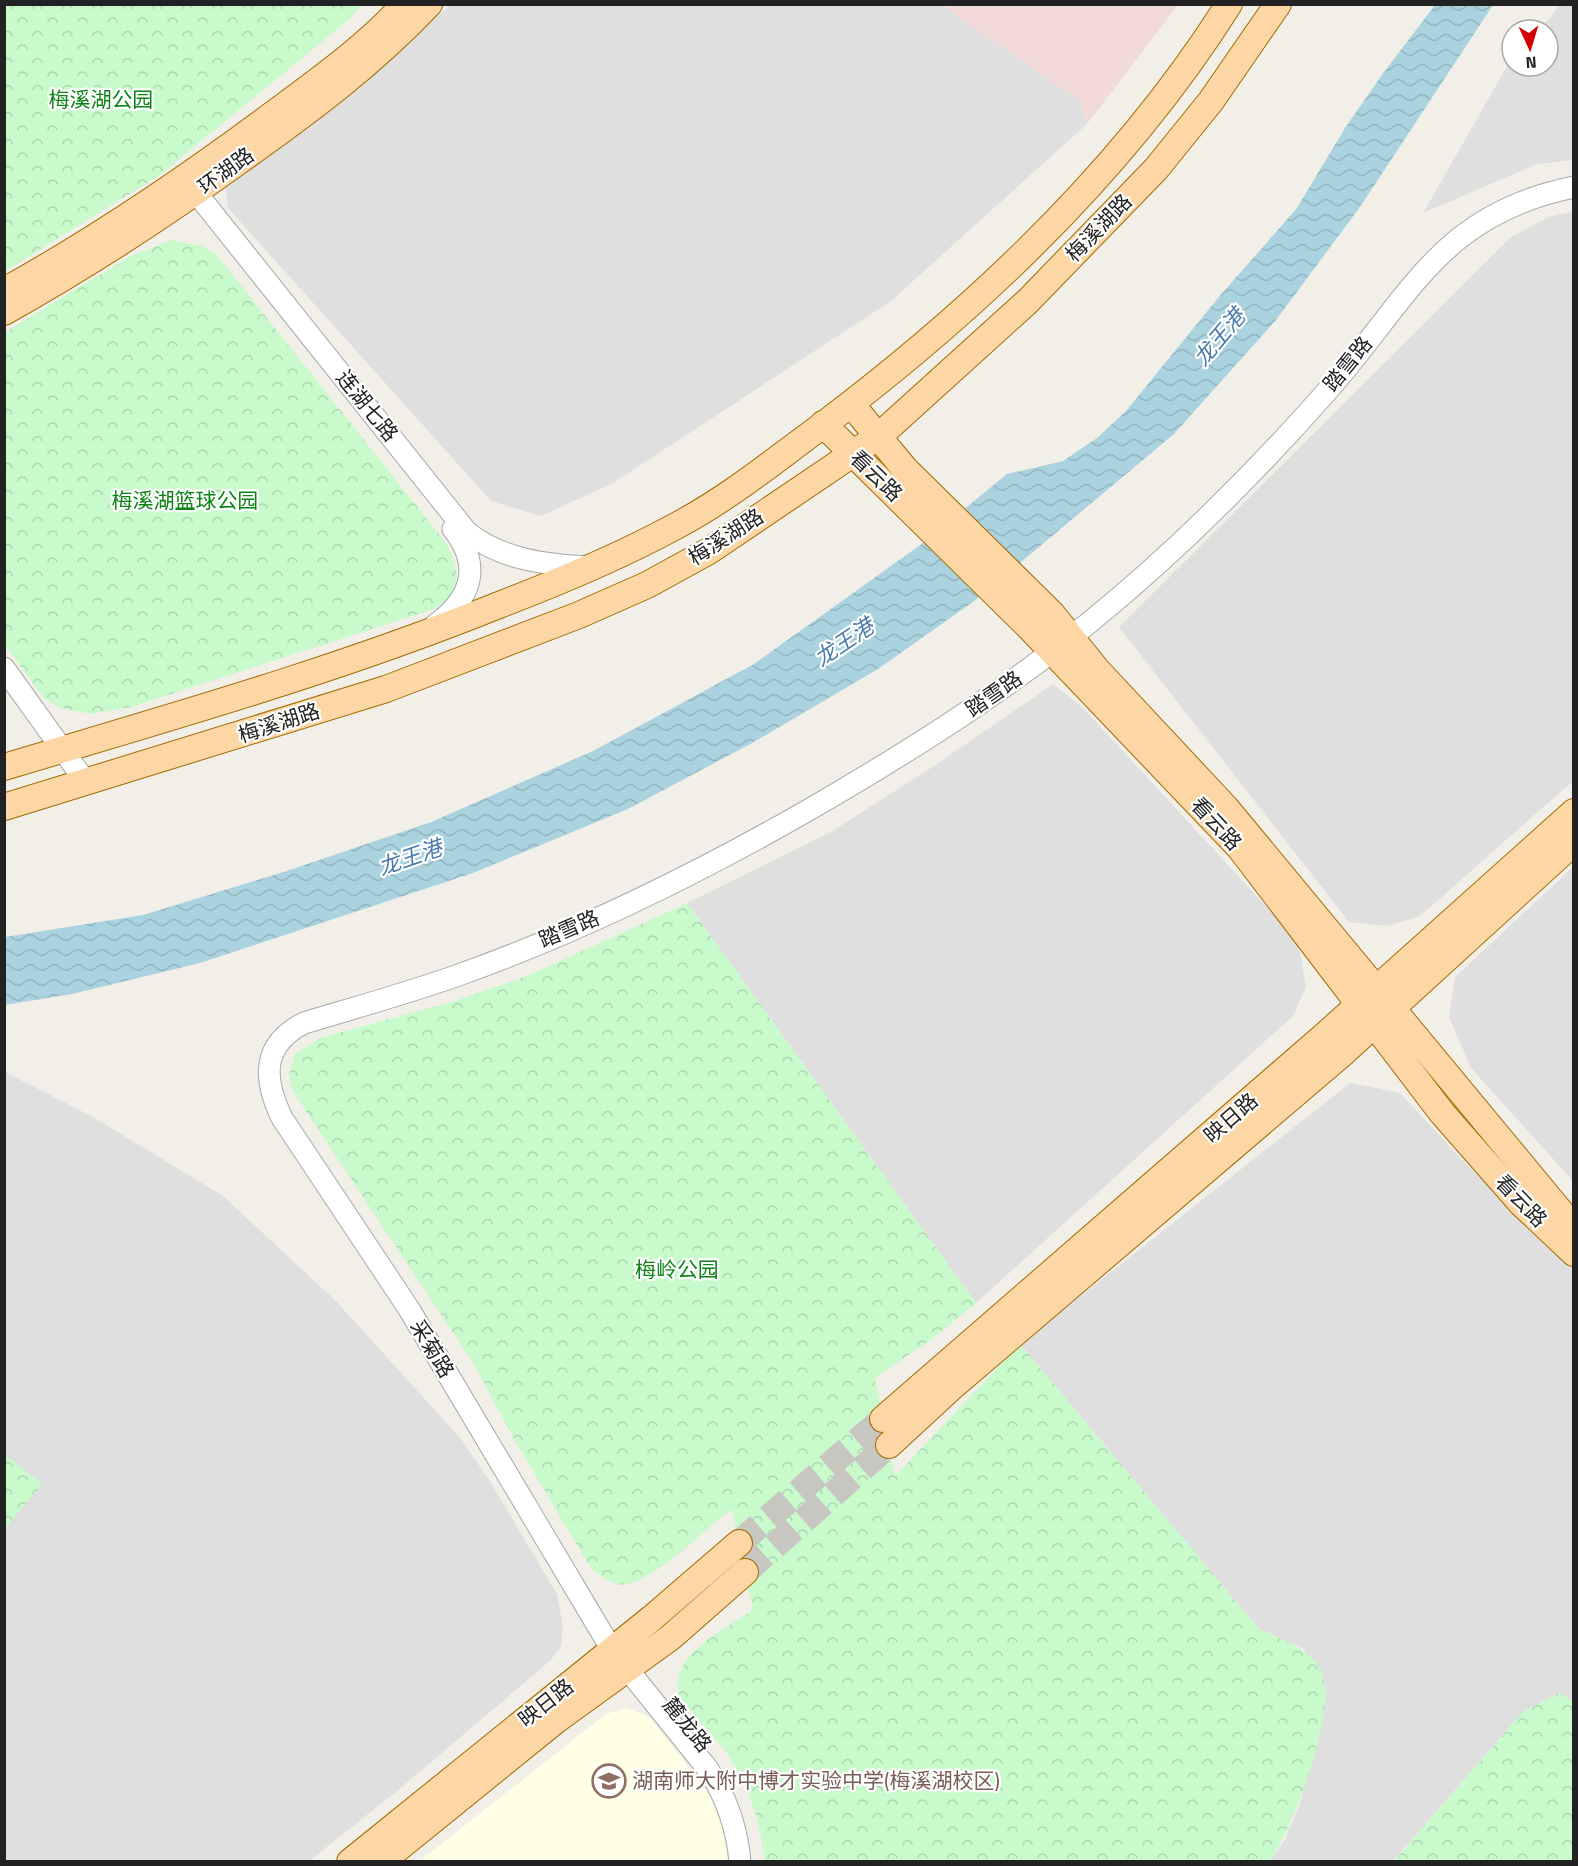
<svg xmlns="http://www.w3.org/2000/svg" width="1578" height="1866" font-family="'Titillium Web','Noto Sans SC',sans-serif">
  <defs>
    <pattern id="park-crowns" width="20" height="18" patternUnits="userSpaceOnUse" patternTransform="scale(1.5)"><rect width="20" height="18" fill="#c8facc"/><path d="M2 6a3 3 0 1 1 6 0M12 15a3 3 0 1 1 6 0" fill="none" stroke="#acd6af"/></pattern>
    <pattern id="water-waves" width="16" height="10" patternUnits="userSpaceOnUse" patternTransform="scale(1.5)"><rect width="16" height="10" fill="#aad3df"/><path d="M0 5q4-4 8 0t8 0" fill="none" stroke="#92b5bf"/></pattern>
  </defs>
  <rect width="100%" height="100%" fill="#f2efe9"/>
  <g fill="#e0dfdf">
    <polygon points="451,5 942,5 1080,101 1087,124 891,301 613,483 541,516 491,501 228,208 225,185"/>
    <polygon points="1560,5 1573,5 1573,160 1537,164 1423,213 1506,68 1512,61 1512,66 1548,66 1548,30 1539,30"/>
    <polygon points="1573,212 1573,781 1420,916 1387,926 1349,922 1119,627 1511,237 1551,216"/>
    <polygon points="1053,684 1083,708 1298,941 1306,987 1293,1016 976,1303 687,903 831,832 937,764"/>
    <polygon points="1573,867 1573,1181 1471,1068 1449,1017 1455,977"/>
    <polygon points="5,1072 93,1117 223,1196 336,1301 461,1439 491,1483 557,1594 563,1627 561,1646 551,1660 403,1786 309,1861 5,1862"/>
    <polygon points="1350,1083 1400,1093 1467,1165 1573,1268 1573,1702 1559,1693 1523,1712 1393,1861 1270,1861 1284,1841 1299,1807 1323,1717 1326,1693 1304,1649 1259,1629 1020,1344"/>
  </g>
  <polygon fill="#f2dad9" points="942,5 1178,5 1087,124 1080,101"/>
  <polygon fill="#ffffe5" points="626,1708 645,1715 654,1723 709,1794 722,1827 728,1861 420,1861 606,1714"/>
  <g fill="url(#park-crowns)">
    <polygon points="5,4 362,4 362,5 348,20 160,175 5,271"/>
    <path d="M 171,240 L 202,246 L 216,254 L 443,539 C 457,559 465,586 442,604 C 433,611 418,614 406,618 L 131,707 L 91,714 L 61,708 L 44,698 L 5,645 L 5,332 L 131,256 Z"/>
    <path d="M 687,903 L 976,1303 L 933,1338 L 875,1378 L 895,1476 L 1020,1344 L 1259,1629 C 1282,1640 1311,1647 1322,1673 C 1338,1712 1293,1827 1270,1861 L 765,1861 C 759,1817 747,1778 719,1743 C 706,1727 692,1713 680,1697 C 666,1655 725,1630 753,1610 L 732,1509 C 708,1525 647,1591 617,1584 C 607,1581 598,1574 590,1567 L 514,1439 L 472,1361 L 292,1090 L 289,1074 L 295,1054 L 320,1038 L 455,1001 L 532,974 Z"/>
    <polygon points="5,1455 42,1484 5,1529"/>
    <polygon points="1559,1693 1573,1702 1573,1861 1394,1861 1523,1712"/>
  </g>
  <polygon fill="url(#water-waves)" points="1435,5 1493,5 1360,207 1276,320 1174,434 977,599 878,669 752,743 628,809 473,873 200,963 72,994 5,1005 5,937 143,915 287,871 431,822 593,751 754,664 923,543 1007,474 1063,461 1097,438 1126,411 1218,298 1297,208 1345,128 1384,72"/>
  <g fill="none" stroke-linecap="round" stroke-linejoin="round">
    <g stroke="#c8c6c1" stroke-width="26" stroke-dasharray="26 13" stroke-linecap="butt">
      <polyline points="739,1543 883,1419"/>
      <polyline points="745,1572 889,1445"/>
    </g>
    <g stroke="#a9a9a9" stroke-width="23">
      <g id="minor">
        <path d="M 186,180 L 466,531 C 500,560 548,565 591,567"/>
        <path d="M 434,626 C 471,599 483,567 453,529"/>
        <polyline points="4,668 85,781"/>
        <path d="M 740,1862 C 737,1827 726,1796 707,1768 L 612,1650 L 409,1309 L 282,1118 C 263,1079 261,1045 304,1023 C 354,1008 404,994 453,977 C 575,934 693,876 805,812 C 904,755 1001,694 1090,622 C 1176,552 1256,472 1329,389 C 1411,296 1440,214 1574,187"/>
      </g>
    </g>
    <g stroke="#a06b00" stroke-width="28">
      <g id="major">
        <path d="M 4,291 C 98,239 186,179 272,115 C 318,81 366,47 405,4"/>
        <path d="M 4,312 C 86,266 163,216 239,161 C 309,111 369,67 429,4"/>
        <polyline points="851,404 905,469 1052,614 1097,670 1226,808 1574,1228"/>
        <polyline points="823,424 1031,629 1240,848 1442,1113 1521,1203 1574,1253"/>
        <path d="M 4,767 C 171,717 338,670 499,605 C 559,582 619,557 676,526 C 729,498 775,460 823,425 C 978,308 1125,169 1229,4"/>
        <polyline points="4,807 386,689 579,615 647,585 709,551 879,436 1027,302 1156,169 1211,101 1278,4"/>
        <polyline points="883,1419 1324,1036 1574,812"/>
        <polyline points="889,1445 954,1385 1344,1052 1574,842"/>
        <polyline points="350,1862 652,1618 739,1543"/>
        <polyline points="381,1862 555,1721 671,1637 745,1572"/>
      </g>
    </g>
    <use href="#minor" stroke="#fff" stroke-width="21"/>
    <use href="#major" stroke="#fcd6a4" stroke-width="26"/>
  </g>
  <defs>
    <g id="school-ring" transform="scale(1.725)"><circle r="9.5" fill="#fff" stroke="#8d6e63" stroke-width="1.5"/><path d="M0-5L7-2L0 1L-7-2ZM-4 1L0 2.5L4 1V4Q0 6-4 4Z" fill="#8d6e63"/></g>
  </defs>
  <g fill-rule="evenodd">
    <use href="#school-ring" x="609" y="1781"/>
  </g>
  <g text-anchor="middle" stroke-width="4.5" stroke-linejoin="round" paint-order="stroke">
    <g font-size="21" fill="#0c8416" stroke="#fff">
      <text x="101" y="107">梅溪湖公园</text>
      <text x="185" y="508">梅溪湖篮球公园</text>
      <text x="677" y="1277">梅岭公园</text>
    </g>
    <g font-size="21" fill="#222" stroke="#fff">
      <text transform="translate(226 171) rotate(-36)" y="7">环湖路</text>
      <text transform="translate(1099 228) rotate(-46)" y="7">梅溪湖路</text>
      <text transform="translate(1348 364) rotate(-51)" y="7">踏雪路</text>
      <text transform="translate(367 406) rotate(51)" y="7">连湖七路</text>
      <text transform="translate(876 476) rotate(44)" y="7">看云路</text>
      <text transform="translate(726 537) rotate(-33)" y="7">梅溪湖路</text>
      <text transform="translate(994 694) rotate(-35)" y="7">踏雪路</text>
      <text transform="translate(279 723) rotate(-18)" y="7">梅溪湖路</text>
      <text transform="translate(1216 824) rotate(47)" y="7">看云路</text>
      <text transform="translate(569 929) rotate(-23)" y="7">踏雪路</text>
      <text transform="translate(1231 1118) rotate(-41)" y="7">映日路</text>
      <text transform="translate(1521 1201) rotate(46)" y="7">看云路</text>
      <text transform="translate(432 1349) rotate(59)" y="7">采菊路</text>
      <text transform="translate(546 1703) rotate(-38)" y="7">映日路</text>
      <text transform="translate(687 1725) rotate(51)" y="7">麓龙路</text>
    </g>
    <g font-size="21" fill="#785e54" stroke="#fff" text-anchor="start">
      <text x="632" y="1788">湖南师大附中博才实验中学(梅溪湖校区)</text>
    </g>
    <g font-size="22" font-style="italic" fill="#4a7aab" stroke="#fff">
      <text transform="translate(1219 337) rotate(-50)" y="8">龙王港</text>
      <text transform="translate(844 642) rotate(-34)" y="8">龙王港</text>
      <text transform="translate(410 857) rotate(-19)" y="8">龙王港</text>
    </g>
  </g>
  <rect width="1578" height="1866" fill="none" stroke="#222222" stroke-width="12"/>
  <g transform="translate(1530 48) rotate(176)"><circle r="28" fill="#ffffff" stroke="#a7a7a7" stroke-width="1.5"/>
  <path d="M0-4.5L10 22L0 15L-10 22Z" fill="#d40000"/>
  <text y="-9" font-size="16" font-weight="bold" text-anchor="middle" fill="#222222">N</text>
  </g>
</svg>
